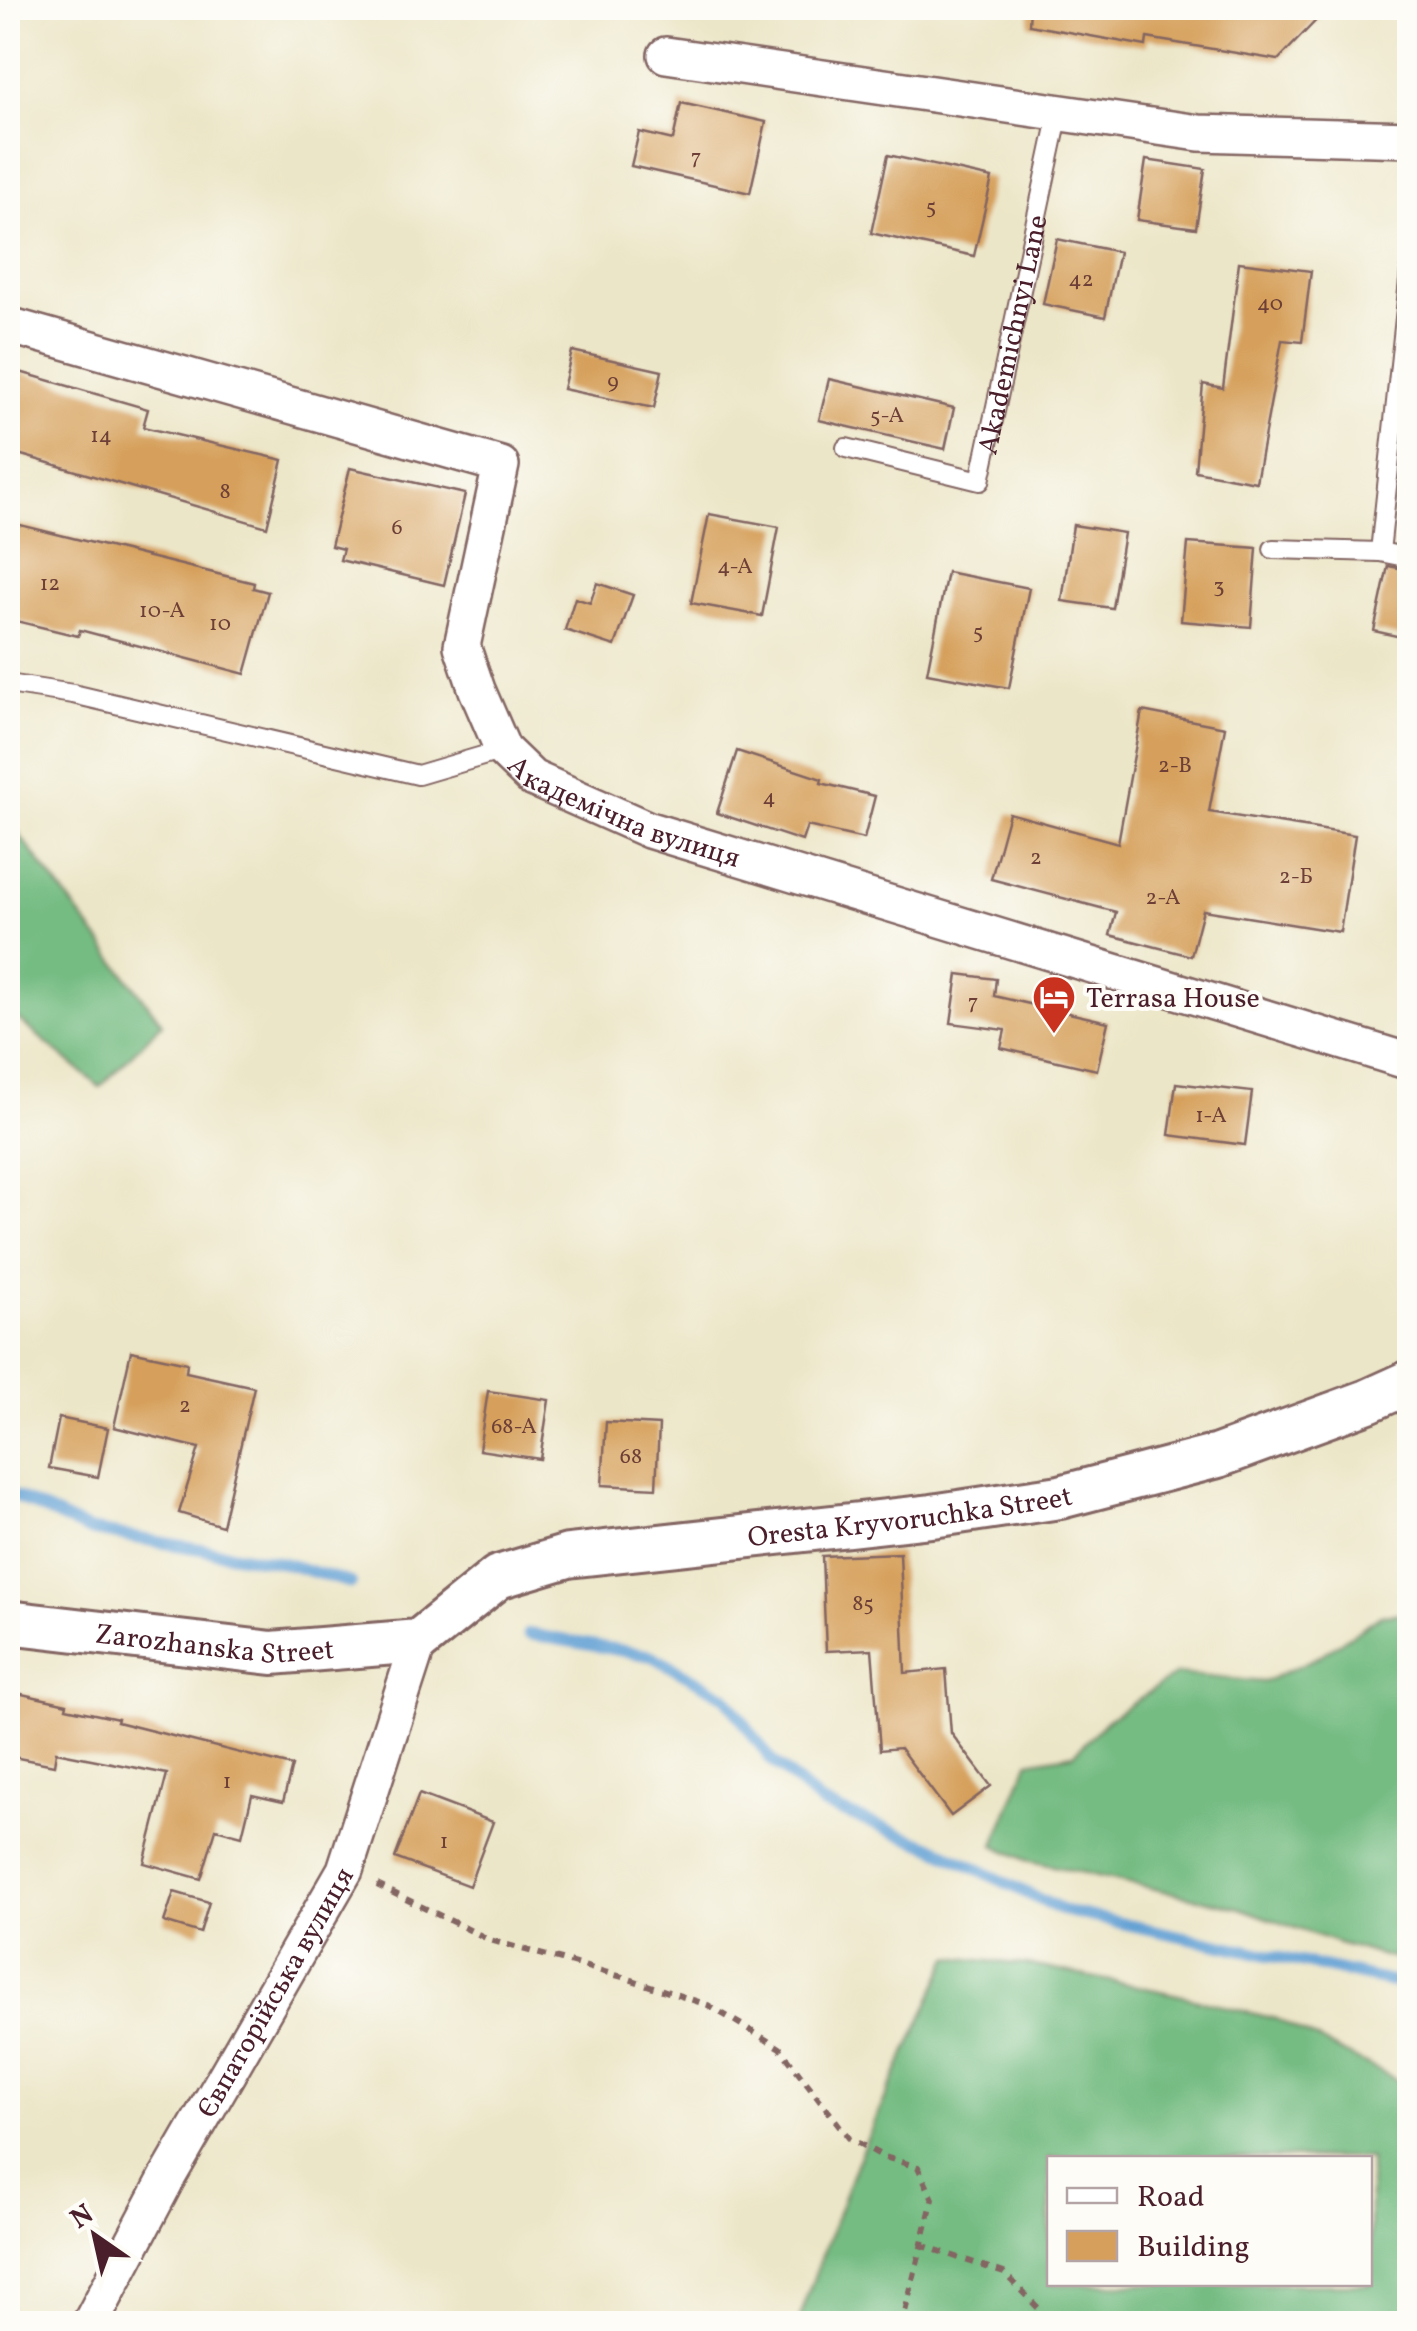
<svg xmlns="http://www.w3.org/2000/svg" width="1417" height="2331" font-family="Vollkorn,serif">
  <rect width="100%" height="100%" fill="#fdfcf7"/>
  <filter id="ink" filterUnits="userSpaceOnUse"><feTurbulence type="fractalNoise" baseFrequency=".01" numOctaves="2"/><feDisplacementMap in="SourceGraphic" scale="20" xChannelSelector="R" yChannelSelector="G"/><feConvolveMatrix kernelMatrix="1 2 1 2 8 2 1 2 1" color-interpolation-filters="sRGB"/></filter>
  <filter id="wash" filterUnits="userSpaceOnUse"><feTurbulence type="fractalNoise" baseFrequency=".0048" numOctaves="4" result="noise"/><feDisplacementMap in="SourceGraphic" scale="40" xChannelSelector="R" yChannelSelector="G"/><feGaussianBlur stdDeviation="2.25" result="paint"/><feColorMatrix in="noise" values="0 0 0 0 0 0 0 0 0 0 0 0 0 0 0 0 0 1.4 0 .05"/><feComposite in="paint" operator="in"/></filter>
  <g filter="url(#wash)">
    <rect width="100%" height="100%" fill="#ece6c8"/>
    <g fill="#75bc82" stroke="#606e56" stroke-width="2.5" fill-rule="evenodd">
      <polygon points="8,820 162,1023 100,1087 8,1011"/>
      <polygon points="1409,1613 1409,1963 1338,1943 1240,1908 1026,1860 994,1845 1028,1762 1074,1754 1106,1721 1176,1674 1264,1682 1318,1657 1381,1615"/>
      <path d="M 950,1957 L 1036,1966 L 1166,1992 L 1276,2019 L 1409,2086 L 1409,2323 L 797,2323 L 858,2159 ZM 1050,2158 L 1370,2158 L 1370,2284 L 1050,2284 Z"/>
    </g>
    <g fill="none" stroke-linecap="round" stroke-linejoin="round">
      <g stroke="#63a1d4" stroke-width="12">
        <polyline points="8,1493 88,1530 283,1563 351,1583"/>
        <polyline points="528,1634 652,1656 725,1696 771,1760 822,1804 933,1847 1061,1910 1410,1986"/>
      </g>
    </g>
    <g id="blocks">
      <g fill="#d6a05c">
        <polygon points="1030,8 1328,8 1278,60 1147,38 1146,46 1029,25"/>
        <polygon points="681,103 766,122 750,193 631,166 639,132 673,140"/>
        <polygon points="888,155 992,178 974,256 871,233"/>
        <polygon points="1146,160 1205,169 1196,228 1137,220"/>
        <polygon points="1057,239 1119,252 1105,317 1043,304"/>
        <polygon points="1239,262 1311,271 1302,342 1282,340 1256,482 1195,471 1203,384 1223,388"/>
        <polygon points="572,351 662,371 654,408 563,389"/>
        <polygon points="13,370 148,409 143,427 283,460 267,527 8,451 8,387"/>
        <polygon points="829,379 954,408 945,449 819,420"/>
        <polygon points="350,468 465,494 444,585 340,560 343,549 331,546"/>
        <polygon points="709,514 779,527 762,616 691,603"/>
        <polygon points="8,522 254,583 253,588 268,592 245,674 80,630 78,636 8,619"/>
        <polygon points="1073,525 1124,533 1112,608 1062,601"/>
        <polygon points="1188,543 1257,548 1251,627 1181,621"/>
        <polygon points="1388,566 1410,570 1410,639 1374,631"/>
        <polygon points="947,572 1029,588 1009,688 927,673"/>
        <polygon points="597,583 633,595 615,646 565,630 575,598 590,603"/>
        <polygon points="1142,711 1225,727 1209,812 1355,835 1340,932 1203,910 1191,956 1110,935 1116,912 991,879 1009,813 1118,843"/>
        <polygon points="737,751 822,779 821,783 875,796 864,839 807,826 802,841 717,813"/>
        <polygon points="958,974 996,979 994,996 1108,1022 1097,1070 1001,1048 1005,1030 951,1023"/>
        <polygon points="1176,1083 1252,1092 1245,1145 1169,1135"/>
        <polygon points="131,1351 187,1363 186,1372 254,1387 222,1526 179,1513 199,1448 114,1427"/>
        <polygon points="488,1391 549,1400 540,1459 479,1450"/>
        <polygon points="59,1418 108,1428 98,1477 49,1468"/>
        <polygon points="606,1422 659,1425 656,1488 602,1485"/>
        <polygon points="900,1553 905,1673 946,1669 951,1733 991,1786 951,1816 900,1748 880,1750 872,1649 826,1651 822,1556"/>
        <polygon points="8,1691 67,1704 66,1708 118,1719 117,1722 292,1766 283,1802 252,1795 242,1836 216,1829 201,1879 144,1863 167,1774 56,1752 54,1765 8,1756"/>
        <polygon points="419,1794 493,1822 469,1886 395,1858"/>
        <polygon points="174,1892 209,1902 200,1933 164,1922"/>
      </g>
    </g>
  </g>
  <g filter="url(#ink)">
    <use href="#blocks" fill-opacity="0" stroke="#836562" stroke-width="2.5"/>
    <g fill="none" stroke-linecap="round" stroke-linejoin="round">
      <g stroke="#836562" stroke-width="22">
        <g id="service">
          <path id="s1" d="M 846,448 L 980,481 L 1059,113"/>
          <polyline points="1273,549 1380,552 1410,558"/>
          <polyline points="1380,552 1410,271"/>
          <polyline points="8,684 73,694 418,775 503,750"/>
        </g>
      </g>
      <g stroke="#836562" stroke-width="40">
        <g id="minor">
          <polyline points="666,55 1199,133 1410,139"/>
          <path id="s2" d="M 8,325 L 501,465 L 462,646 L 477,690 L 503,750 L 532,778 L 649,830 L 1410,1062"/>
          <path id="s3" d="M 90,2324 L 167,2178 L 345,1870 L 419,1641"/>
        </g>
      </g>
      <g stroke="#836562" stroke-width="48">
        <g id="tertiary">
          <path id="s4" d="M 8,1622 L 272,1653 L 419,1641 L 498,1577 L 568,1556 L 932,1516 L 1060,1497 L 1218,1456 L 1368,1401 L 1410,1382"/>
        </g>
      </g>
      <g stroke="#836562" stroke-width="6" stroke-dasharray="8 8" stroke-linecap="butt">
        <polyline points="377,1885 490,1940 626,1978 708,2005 780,2048 849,2138 884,2157 918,2167 933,2199 902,2324"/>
        <polyline points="921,2245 1004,2273 1054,2324"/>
      </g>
      <use href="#service" stroke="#fff" stroke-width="18"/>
      <use href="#minor" stroke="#fff" stroke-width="35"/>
      <use href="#tertiary" stroke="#fff" stroke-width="42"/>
    </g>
  </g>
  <defs>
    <g id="hotel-pin" transform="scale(2.25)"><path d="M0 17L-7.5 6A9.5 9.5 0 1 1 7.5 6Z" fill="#c8321e" stroke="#fdfcf7"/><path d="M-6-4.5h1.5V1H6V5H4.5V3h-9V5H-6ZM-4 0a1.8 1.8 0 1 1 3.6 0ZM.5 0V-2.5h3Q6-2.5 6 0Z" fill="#fff"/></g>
  </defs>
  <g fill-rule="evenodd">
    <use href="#hotel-pin" x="1054" y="997"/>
  </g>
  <g text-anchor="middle" stroke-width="8" stroke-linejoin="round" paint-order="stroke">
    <g font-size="22" fill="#6d3f37">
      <text x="696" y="164">7</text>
      <text x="931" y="213">5</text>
      <text x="1081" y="286">42</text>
      <text x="1270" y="310">40</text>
      <text x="613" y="388">9</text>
      <text x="887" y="422">5-А</text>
      <text x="101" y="442">14</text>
      <text x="225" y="498">8</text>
      <text x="397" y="534">6</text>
      <text x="735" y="573">4-А</text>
      <text x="50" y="590">12</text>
      <text x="1219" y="592">3</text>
      <text x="162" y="617">10-А</text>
      <text x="220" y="630">10</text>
      <text x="978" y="638">5</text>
      <text x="1175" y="772">2-В</text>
      <text x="769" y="804">4</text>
      <text x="1036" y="864">2</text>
      <text x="1296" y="883">2-Б</text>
      <text x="1163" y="904">2-А</text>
      <text x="973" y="1009">7</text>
      <text x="1211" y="1122">1-А</text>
      <text x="185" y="1412">2</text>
      <text x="514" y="1433">68-А</text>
      <text x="631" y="1463">68</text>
      <text x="863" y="1610">85</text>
      <text x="227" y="1788">1</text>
      <text x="444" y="1848">1</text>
    </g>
    <g font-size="28" fill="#4a1f2b" stroke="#fdfcf7">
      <text dy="10" stroke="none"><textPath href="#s1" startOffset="288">Akademichnyi Lane</textPath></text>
      <text dy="10" stroke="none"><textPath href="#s2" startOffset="948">Академічна вулиця</textPath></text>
      <text dy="10" stroke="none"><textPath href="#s4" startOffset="932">Oresta Kryvoruchka Street</textPath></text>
      <text dy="10" stroke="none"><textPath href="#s4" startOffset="208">Zarozhanska Street</textPath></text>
      <text dy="10" stroke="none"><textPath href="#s3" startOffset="380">Євпаторійська вулиця</textPath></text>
    </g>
    <g font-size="28" fill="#4a1f2b" stroke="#fdfcf7" text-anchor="start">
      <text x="1086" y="1007">Terrasa House</text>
    </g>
  </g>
  <rect width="1417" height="2331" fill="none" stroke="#fdfcf7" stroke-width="40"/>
  <rect x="1047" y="2156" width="325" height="130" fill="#fdfcf7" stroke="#b5a4a5" stroke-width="2.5"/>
  <rect x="1067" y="2188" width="50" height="15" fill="#ffffff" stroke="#b5a4a5" stroke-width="2.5"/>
  <text x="1137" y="2206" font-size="30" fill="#4a1f2b">Road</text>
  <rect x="1067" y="2231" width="50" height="30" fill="#d6a05c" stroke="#b5a4a5" stroke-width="2.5"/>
  <text x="1137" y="2256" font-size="30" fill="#4a1f2b">Building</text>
  <g transform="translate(95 2236) rotate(326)" stroke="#fdfcf7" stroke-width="8" paint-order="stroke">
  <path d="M0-8L18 38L0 25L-18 38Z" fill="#4a1f2b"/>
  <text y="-15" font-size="28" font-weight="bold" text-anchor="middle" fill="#4a1f2b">N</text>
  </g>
</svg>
